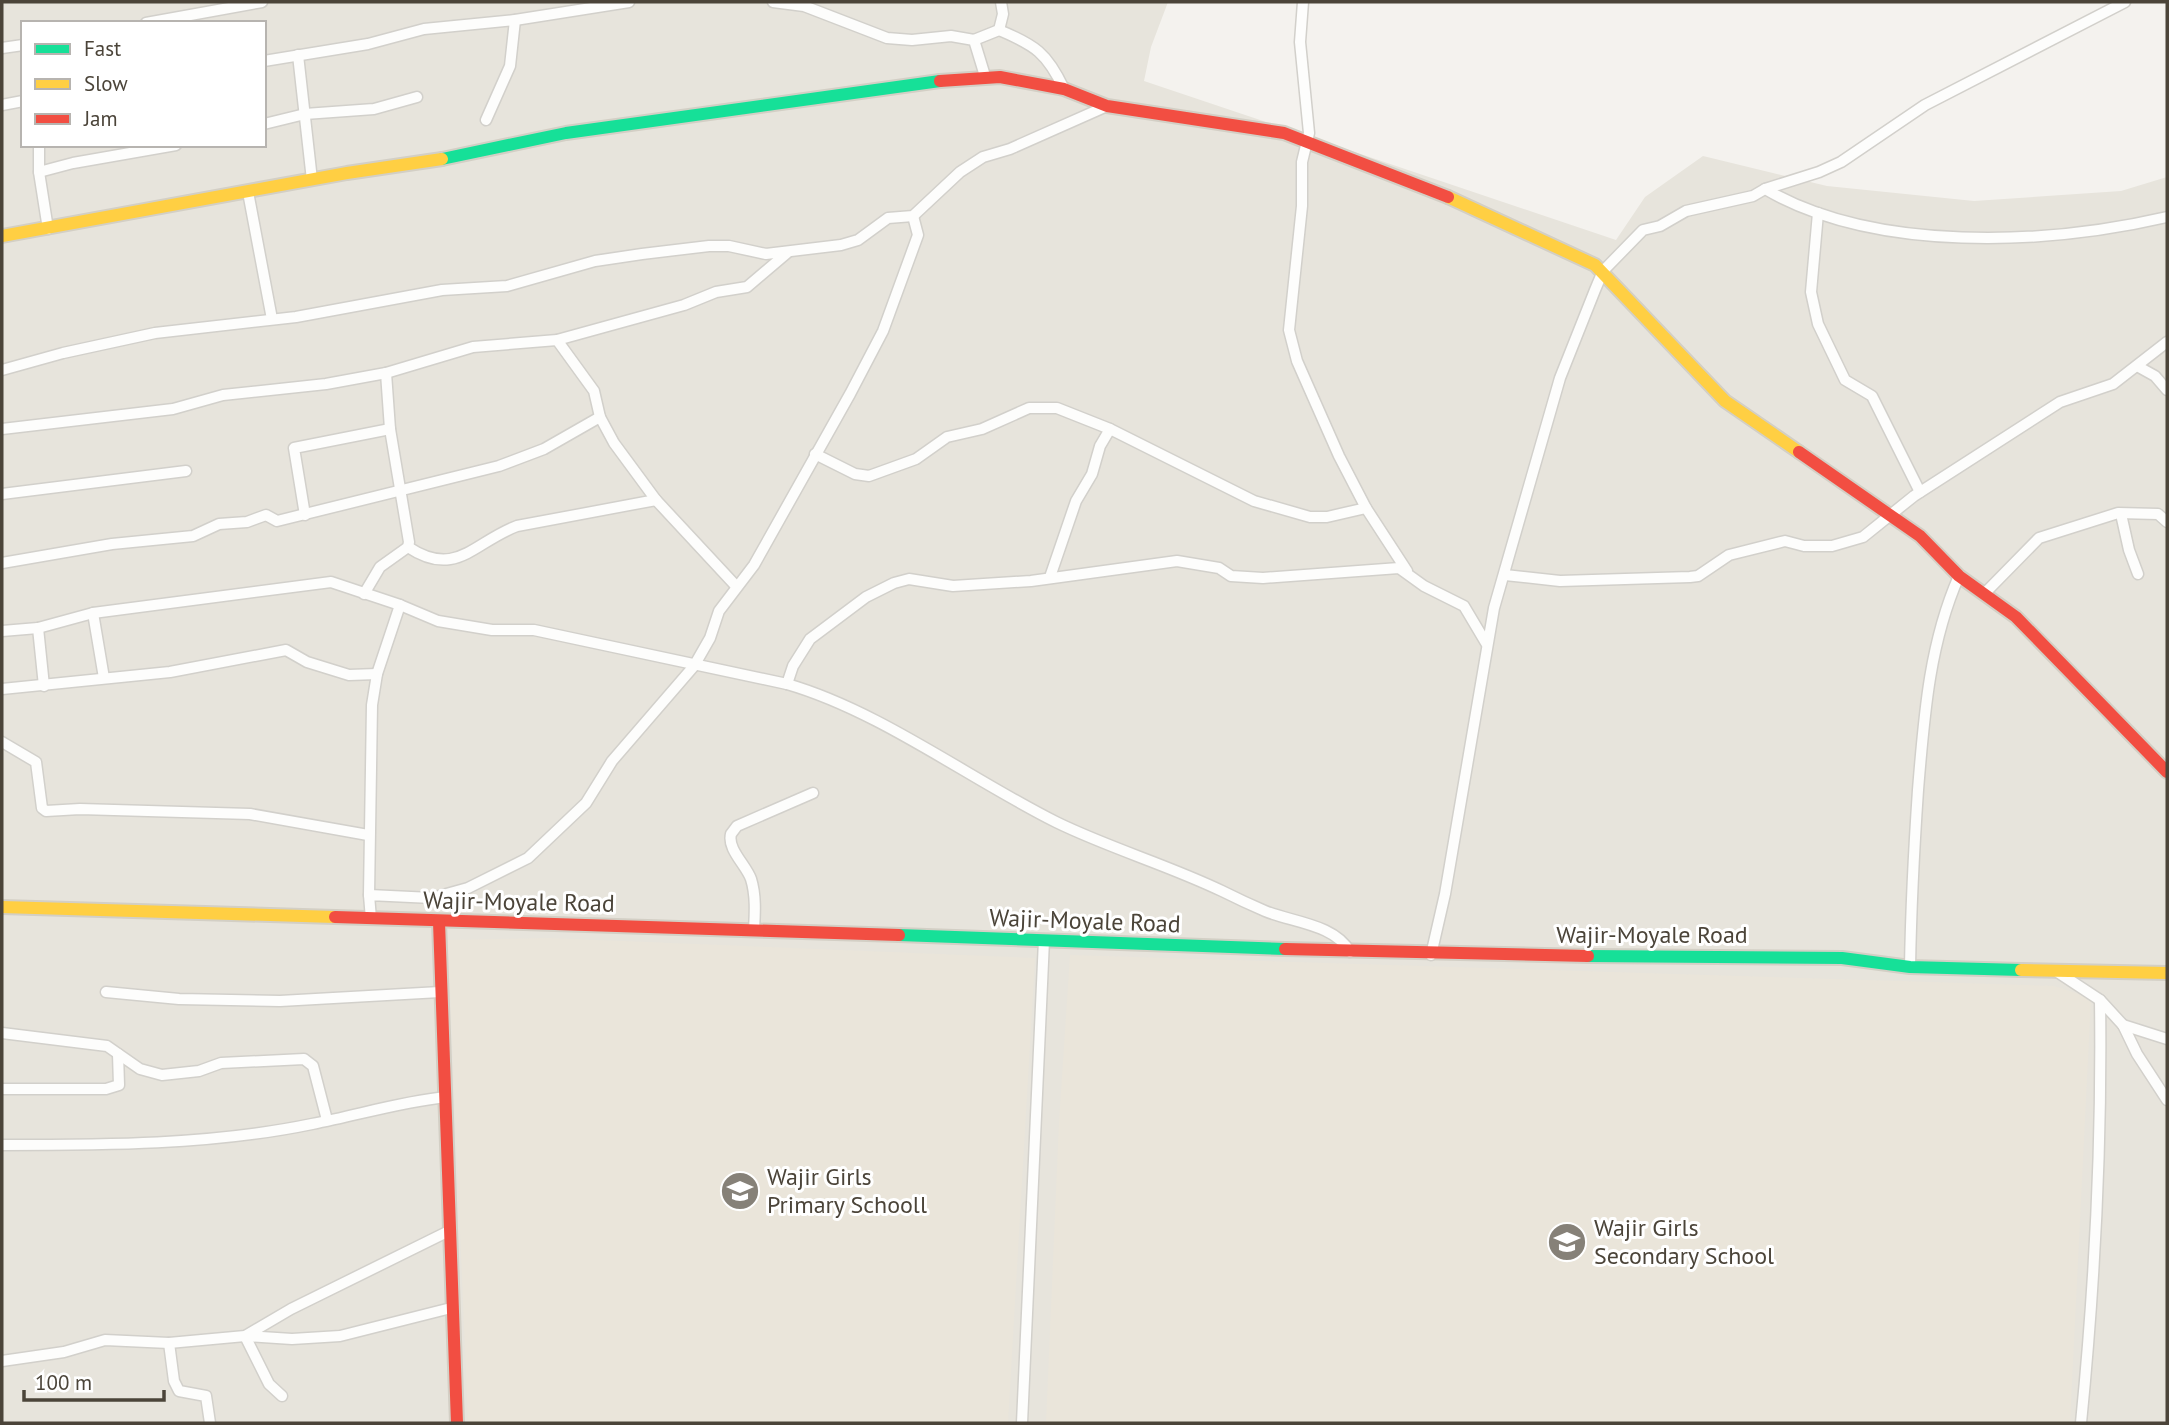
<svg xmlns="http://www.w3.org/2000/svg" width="2169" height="1425" font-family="'PT Sans',sans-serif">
  <rect width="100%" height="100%" fill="#f4f2ee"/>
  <path fill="#e7e4dc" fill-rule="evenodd" d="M 2,2 L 1168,2 L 1151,47 L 1144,81 L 1616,240 L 1645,197 L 1703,156 L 1827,186 L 1974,201 L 2121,191 L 2167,177 L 2167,1423 L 2,1423 ZM 23,23 L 264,23 L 264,145 L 23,145 Z"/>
  <g fill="#eae5da">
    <polygon points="548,938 1035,958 1008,1423 468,1423 448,940"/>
    <polygon points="1070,955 2054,986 2091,998 2070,1423 1046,1423 1059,1122"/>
  </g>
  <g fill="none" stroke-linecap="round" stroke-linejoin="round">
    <g stroke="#d2d0cb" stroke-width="13">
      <g id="street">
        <polyline points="773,2 804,6 887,38 912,40 951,36 974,40 985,76"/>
        <path d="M 1001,2 L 1003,14 L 999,30 C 1035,45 1047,53 1064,89"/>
        <polyline points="1303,2 1300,42 1309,133 1302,162 1302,206 1289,330 1297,361 1339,456 1366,508 1407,571"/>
        <polyline points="146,23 262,2"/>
        <polyline points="974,40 999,30"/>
        <polyline points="2,48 23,45"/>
        <polyline points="298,55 312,180"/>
        <polyline points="264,61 368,44 424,29 515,20 629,2"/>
        <polyline points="2,105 23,101"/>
        <polyline points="486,120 510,66 515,20"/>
        <polyline points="264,124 305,114 374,109 417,97"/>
        <polyline points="39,145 39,172 48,229"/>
        <polyline points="39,172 73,163 176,145"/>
        <polyline points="1765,189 1819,172 1841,162 1925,105 2125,2"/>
        <polyline points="248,192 272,319"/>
        <polyline points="1818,213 1811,292 1818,324 1845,380 1872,396 1920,492"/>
        <polyline points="557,340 594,391 600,417 614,443 656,500 736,586"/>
        <polyline points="2137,366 2155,376 2167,390"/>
        <polyline points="2,370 63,353 155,333 296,317 442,290 507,286 595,261 642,254 709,246 729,246 766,254 841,245 858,240 888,218 913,216 960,172 983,157 1010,149 1107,106"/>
        <polyline points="2,429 173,409 223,395 326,384 386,373 473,347 557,340 684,305 716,292 747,287 787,253"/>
        <polyline points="815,454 855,474 869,476 916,459 947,437 982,429 1029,408 1057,408 1110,429 1254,501 1310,517 1327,517 1366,508"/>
        <polyline points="2,494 186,471"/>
        <polyline points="2121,514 2129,550 2138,574"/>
        <polyline points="305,515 294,448 390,429"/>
        <path d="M 408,547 C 456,579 474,542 517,526 L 656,500"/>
        <polyline points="2,563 112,544 193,536 219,524 247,522 266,515 277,521 499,466 544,449 600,417"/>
        <polyline points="1505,575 1560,581 1690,577 1698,576 1729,555 1785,541 1804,546 1832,546 1863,537 1914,496 2060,402 2113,384 2167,342"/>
        <polyline points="1050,577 1076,501 1092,474 1100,446 1110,429"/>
        <polyline points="364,594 380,567 408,547 409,542 390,429 386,373"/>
        <polyline points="1984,594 2039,538 2118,513 2158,514 2167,522"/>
        <polyline points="93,613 104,678"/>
        <polyline points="38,628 44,686"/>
        <path d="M 2,631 L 38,628 L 93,613 L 331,582 L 400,605 L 438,621 L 492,630 L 534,630 L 787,684 C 880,711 968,778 1056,822 C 1109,848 1168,865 1222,891 C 1236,898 1251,905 1265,911 C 1291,922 1335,924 1350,952"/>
        <polyline points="787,684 793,666 810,639 866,597 894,583 909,579 953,586 1031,581 1177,561 1219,568 1231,576 1263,578 1399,568 1424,586 1464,606 1486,643"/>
        <polyline points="2,689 170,672 286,650 307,662 349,675 377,674"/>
        <polyline points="2,742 36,762 42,808 46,811 80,809 250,814 368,835"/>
        <polyline points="369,895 372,705 377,674 400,605"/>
        <polyline points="371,919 369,895 432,898 468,888 528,858 586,803 612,761 694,666 710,638 719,611 754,565 850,394 883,331 918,235 913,216"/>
        <path d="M 754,929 C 755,913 756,895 751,879 C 746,865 727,849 731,834 L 737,826 L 813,793"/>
        <path d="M 1431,955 L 1445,894 L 1494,608 L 1560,378 L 1595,290 L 1603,271 L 1643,230 L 1660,226 L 1686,211 L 1753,196 L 1765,189 C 1875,253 2046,245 2167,217"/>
        <path d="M 1910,967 C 1911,908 1914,849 1918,790 C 1924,717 1929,644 1959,576"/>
        <polyline points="2056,971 2100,1000 2123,1025 2167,1039"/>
        <polyline points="106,992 179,999 280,1001 440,992"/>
        <polyline points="2123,1025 2137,1054 2167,1100"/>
        <polyline points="2,1033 107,1046 140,1069 162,1075 199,1071 221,1063 304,1059 313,1066 327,1120"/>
        <polyline points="2,1089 106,1089 119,1085 118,1054"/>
        <path d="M 2,1145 C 104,1145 211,1145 312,1124 C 359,1115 399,1102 446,1097"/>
        <polyline points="245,1336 269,1384 282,1396"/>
        <polyline points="246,1336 292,1339 340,1336 451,1308"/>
        <polyline points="169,1343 174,1381 179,1391 206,1396 210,1423"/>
        <polyline points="2,1361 64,1352 105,1340 169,1343 245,1336 291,1309 449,1231"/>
        <polyline points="1022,1423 1044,940"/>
        <path d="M 2081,1423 C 2095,1282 2102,1142 2100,1000"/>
      </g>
    </g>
    <g stroke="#d3cfc5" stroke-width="16">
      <g id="fast">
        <polyline points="442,159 566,133 940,81"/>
        <polyline points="899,935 1285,949"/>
        <polyline points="1588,956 1842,958 1910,967 2021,970"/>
      </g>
    </g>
    <g stroke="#d3cfc5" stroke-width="16">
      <g id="slow">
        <polyline points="1448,197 1595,265 1725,401 1799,452"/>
        <polyline points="2,236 347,173 442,159"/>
        <polyline points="2,907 335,917"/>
        <polyline points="2021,970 2167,973"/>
      </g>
    </g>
    <g stroke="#d3cfc5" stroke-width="16">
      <g id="jam">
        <polyline points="940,81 1000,77 1064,89 1107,106 1284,133 1448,197"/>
        <polyline points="1799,452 1920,536 1959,576 2016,617 2167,772"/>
        <polyline points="335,917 899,935"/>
        <polyline points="439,922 457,1423"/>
        <polyline points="1285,949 1588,956"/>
      </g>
    </g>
    <use href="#street" stroke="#fdfdfc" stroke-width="10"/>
    <use href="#fast" stroke="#16e098" stroke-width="12"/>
    <use href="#slow" stroke="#ffcf43" stroke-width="12"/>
    <use href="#jam" stroke="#f24e42" stroke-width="12"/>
  </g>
  <defs>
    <g id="school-disc" transform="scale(2.0125)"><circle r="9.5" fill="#868178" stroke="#fff"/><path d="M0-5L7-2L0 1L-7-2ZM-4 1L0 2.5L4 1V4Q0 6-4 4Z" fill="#fff"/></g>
  </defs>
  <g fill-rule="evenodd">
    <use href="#school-disc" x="740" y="1191"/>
    <use href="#school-disc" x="1567" y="1242"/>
  </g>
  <g text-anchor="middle" stroke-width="6" stroke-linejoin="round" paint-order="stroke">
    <g font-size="24" fill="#4b4439" stroke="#fff">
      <text transform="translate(519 902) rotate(1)" y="8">Wajir-Moyale Road</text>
      <text transform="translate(1085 921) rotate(2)" y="8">Wajir-Moyale Road</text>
      <text x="1652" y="943">Wajir-Moyale Road</text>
    </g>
    <g font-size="24" fill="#4b4439" stroke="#fff" text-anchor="start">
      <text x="767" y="1185">Wajir Girls<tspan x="767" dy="28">Primary Schooll</tspan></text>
      <text x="1594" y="1236">Wajir Girls<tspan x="1594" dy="28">Secondary School</tspan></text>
    </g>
  </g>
  <rect width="2169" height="1425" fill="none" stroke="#4b4439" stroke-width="7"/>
  <rect x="21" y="21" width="245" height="126" fill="#ffffff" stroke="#b7b4b0" stroke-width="2"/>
  <rect x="35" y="44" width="35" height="10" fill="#16e098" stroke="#b7b4b0" stroke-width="2"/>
  <text x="84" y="56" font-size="21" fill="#4b4439">Fast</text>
  <rect x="35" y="79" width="35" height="10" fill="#ffcf43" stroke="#b7b4b0" stroke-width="2"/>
  <text x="84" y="91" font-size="21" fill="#4b4439">Slow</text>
  <rect x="35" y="114" width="35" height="10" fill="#f24e42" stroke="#b7b4b0" stroke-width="2"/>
  <text x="84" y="126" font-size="21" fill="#4b4439">Jam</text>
  <path d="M24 1390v10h140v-10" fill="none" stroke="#4b4439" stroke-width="3.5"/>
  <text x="35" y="1390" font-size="21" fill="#4b4439" stroke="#ffffff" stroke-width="5" paint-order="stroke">100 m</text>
</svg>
